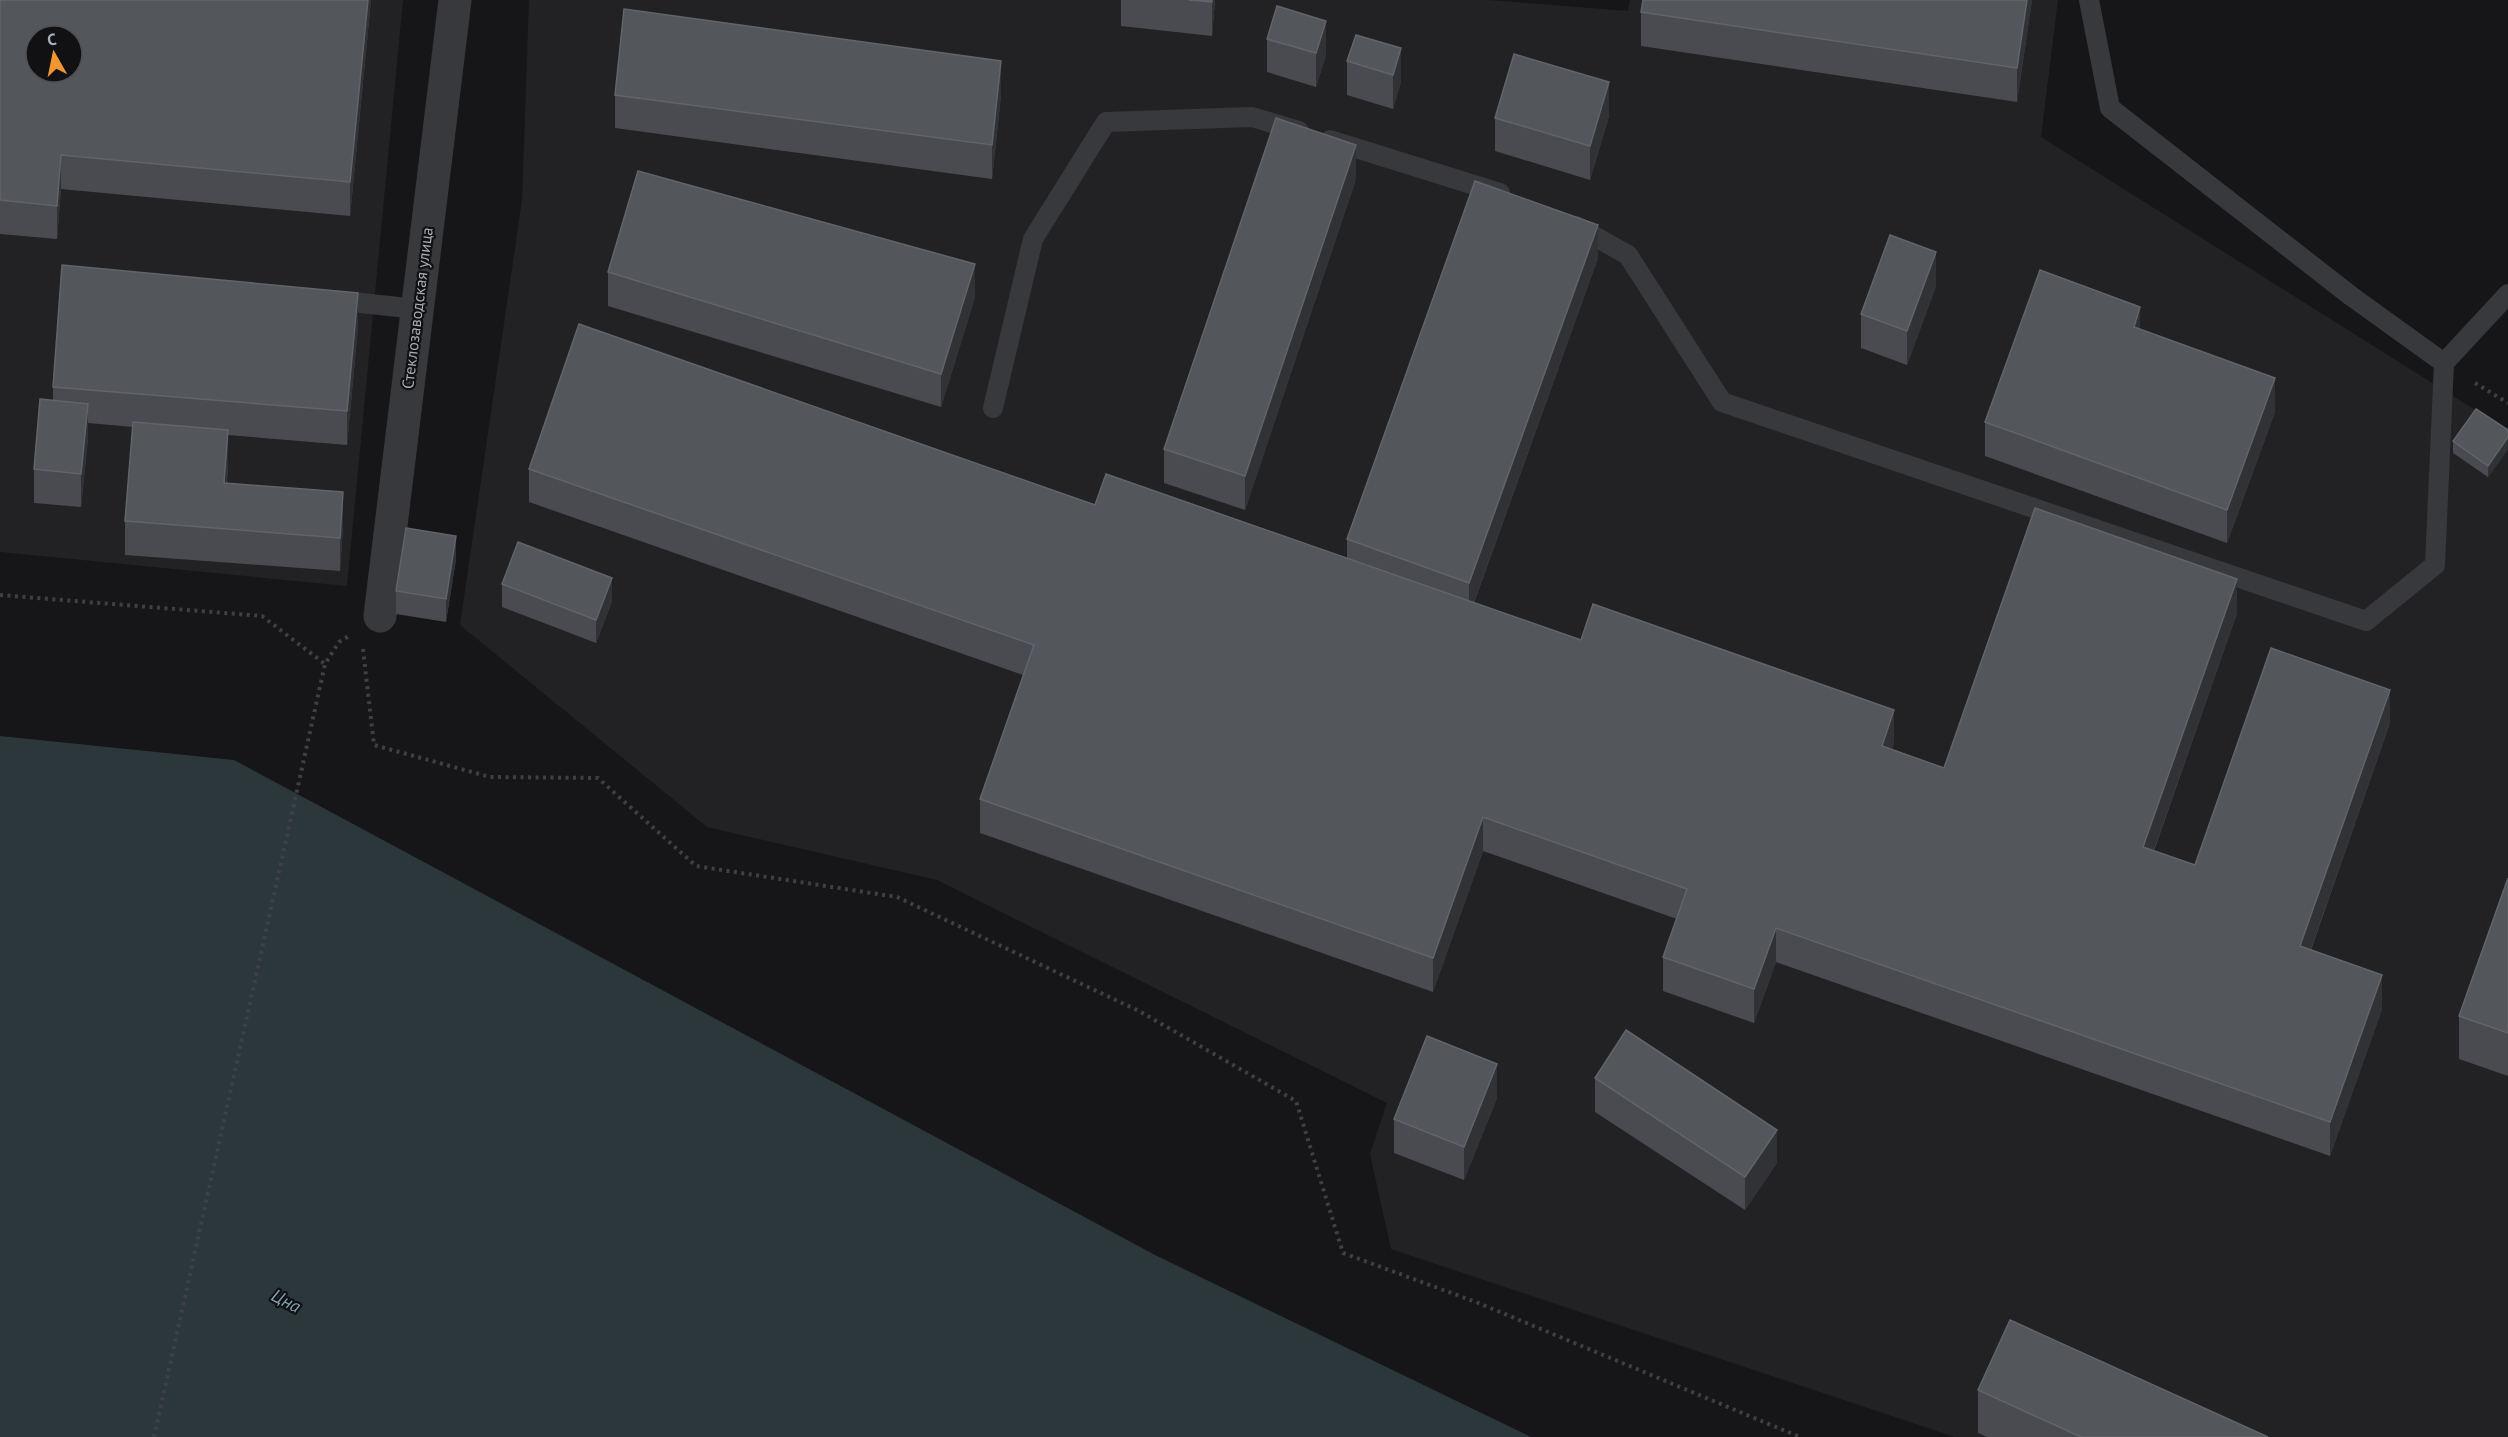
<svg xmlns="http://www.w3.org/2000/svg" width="2508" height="1437" font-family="'PT Sans',sans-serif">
  <rect width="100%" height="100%" fill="#161618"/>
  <g fill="#222225" fill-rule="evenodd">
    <path d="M 0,0 L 403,0 L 347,586 L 0,552 ZM 36,36 L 72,36 L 72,72 L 36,72 Z"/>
    <polygon points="529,0 1488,0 1628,11 1630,0 2058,0 2041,137 2488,418 2508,433 2508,1437 1955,1437 1391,1249 1370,1154 1387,1103 937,880 707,827 460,625 522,200"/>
  </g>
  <polygon fill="#2c373c" points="0,736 234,760 1155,1255 1531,1437 0,1437"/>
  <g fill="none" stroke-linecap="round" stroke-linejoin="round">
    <g stroke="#3d4044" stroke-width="4" stroke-dasharray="3 4.5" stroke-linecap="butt">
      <polyline points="2475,383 2508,403"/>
      <polyline points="0,595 262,616 325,664"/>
      <polyline points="363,649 374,745 490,777 598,778 696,866 897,897 1139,1011 1296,1101 1343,1253 1476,1302 1800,1437"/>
      <polyline points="154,1437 325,664 339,642 349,636"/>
    </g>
    <g stroke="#37393d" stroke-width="20">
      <polyline points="2089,0 2110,108 2351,296 2444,363"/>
      <polyline points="1330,140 1500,193"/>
      <polyline points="1576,226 1628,255 1722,402 2366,621 2435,565 2444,363 2508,294"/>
      <polyline points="333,300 417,309"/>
      <polyline points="993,408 1033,239 1106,122 1252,117 1299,131"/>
    </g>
    <polyline stroke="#37393d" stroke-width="33" points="380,616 455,0"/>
  </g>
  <g fill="#494b50">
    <polygon points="0,0 371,0 350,216 61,189 57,239 0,234"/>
    <polygon points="1121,0 1215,0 1212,36 1121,26"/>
    <polygon points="1643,0 2032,0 2017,102 1641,46 1641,12"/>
    <polygon points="1356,35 1401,82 1393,109 1347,95 1347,61"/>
    <polygon points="1267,39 1326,55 1316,87 1267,72"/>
    <polygon points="615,95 1001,95 992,179 615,128"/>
    <polygon points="1609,116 1590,180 1495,151 1495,118"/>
    <polygon points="1356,179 1245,510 1164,483 1164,449"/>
    <polygon points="1598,258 1474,603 1581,640 1894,743 1892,749 1944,768 2237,613 2154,851 2195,865 2390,723 2311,950 2382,1009 2330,1156 1776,962 1754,1023 1663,991 1663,957 1677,919 1483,851 1433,992 980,833 980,799 1023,675 529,502 529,469 1095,505 1347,559 1347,539"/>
    <polygon points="608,272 975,297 941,407 608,306"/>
    <polygon points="1936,286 1907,365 1861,348 1861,314"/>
    <polygon points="358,327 347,445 228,435 228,464 227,483 343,526 340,571 125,555 125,521 133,427 88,423 88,438 81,507 34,503 34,469 53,401 53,387"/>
    <polygon points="2140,329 2275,412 2227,543 1985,456 1985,422"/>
    <polygon points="2508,430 2508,449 2488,477 2453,453 2453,441"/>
    <polygon points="456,559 446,622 396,614 396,591"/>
    <polygon points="502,584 612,601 596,643 502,607"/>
    <polygon points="2508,878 2508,1076 2459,1059 2459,1016"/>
    <polygon points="1595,1078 1777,1163 1745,1210 1595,1112"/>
    <polygon points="1497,1098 1464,1180 1394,1153 1394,1119"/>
    <polygon points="1978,1390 2268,1437 1987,1437 1978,1433"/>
  </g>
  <g fill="#303235">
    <polygon points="368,0 371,0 350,216 350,182"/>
    <polygon points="1212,0 1215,0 1212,36"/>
    <polygon points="2027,0 2032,0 2017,102 2017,68"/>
    <polygon points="1326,21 1326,55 1316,87 1316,53"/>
    <polygon points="1401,48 1401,82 1393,109 1393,75"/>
    <polygon points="1001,61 1001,95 992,179 992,145"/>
    <polygon points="1609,82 1609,116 1590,180 1590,146"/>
    <polygon points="1356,145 1356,179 1245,510 1245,476"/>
    <polygon points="61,155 61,189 57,239 57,206"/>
    <polygon points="1598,225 1598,258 1469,616 1469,583"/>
    <polygon points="1936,252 1936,286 1907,365 1907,331"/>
    <polygon points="975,264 975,297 941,407 941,374"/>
    <polygon points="358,293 358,327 347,445 347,411"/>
    <polygon points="2140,307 2140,340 2134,327"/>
    <polygon points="2275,378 2275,412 2227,543 2227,510"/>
    <polygon points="88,404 88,438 81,507 81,474"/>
    <polygon points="228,430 228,464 224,516 224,483"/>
    <polygon points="2508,437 2508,449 2488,477 2488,466"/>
    <polygon points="343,492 343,526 340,571 340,538"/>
    <polygon points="456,536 456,559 446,622 446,599"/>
    <polygon points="612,578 612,601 596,643 596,620"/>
    <polygon points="2237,579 2237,613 2143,881 2143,847"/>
    <polygon points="2390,690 2390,723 2300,980 2300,946"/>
    <polygon points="1894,710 1894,743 1882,779 1882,746"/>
    <polygon points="1483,817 1483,851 1433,992 1433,958"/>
    <polygon points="1776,928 1776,962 1754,1023 1754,989"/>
    <polygon points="2382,975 2382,1009 2330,1156 2330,1122"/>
    <polygon points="1497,1064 1497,1098 1464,1180 1464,1147"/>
    <polygon points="1777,1130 1777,1163 1745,1210 1745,1177"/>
  </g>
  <g fill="#53565b" stroke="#61646a" stroke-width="1.5" fill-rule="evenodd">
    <path d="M 0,0 L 368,0 L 350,182 L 61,155 L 57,206 L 0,200 ZM 36,36 L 72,36 L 72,72 L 36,72 Z"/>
    <polygon points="1189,0 1212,0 1212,2"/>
    <polygon points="1643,0 2027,0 2017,68 1641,12"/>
    <polygon points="1277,6 1326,21 1316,53 1267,39"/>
    <polygon points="624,9 1001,61 992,145 615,95"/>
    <polygon points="1356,35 1401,48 1393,75 1347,61"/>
    <polygon points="1514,54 1609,82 1590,146 1495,118"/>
    <polygon points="1276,118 1356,145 1245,476 1164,449"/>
    <polygon points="638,171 975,264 941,374 608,272"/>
    <polygon points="1475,181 1598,225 1469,583 1347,539"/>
    <polygon points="1890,235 1936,252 1907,331 1861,314"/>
    <polygon points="62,265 358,293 347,411 53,387"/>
    <polygon points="2040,270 2140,307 2134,327 2275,378 2227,510 1985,422"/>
    <polygon points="579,324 1095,505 1106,474 1581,640 1593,604 1894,710 1882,746 1944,768 2035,508 2237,579 2143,847 2195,865 2271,648 2390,690 2300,946 2382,975 2330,1122 1776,928 1754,989 1663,957 1687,889 1483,817 1433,958 980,799 1034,645 529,469"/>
    <polygon points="40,399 88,404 81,474 34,469"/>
    <polygon points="2476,409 2508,430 2508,437 2488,466 2453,441"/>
    <polygon points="133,422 228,430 224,483 343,492 340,538 125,521"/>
    <polygon points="406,528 456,536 446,599 396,591"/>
    <polygon points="518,542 612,578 596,620 502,584"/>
    <polygon points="2508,878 2508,1033 2459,1016"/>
    <polygon points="1626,1030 1777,1130 1745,1177 1595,1078"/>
    <polygon points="1427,1036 1497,1064 1464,1147 1394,1119"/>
    <polygon points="2010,1320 2268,1437 2081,1437 1978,1390"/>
  </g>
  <g text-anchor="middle" stroke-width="4.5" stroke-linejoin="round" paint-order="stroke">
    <g font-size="16" fill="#a8afb8" stroke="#111113">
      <text transform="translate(417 308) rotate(-83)" y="6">Стеклозаводская улица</text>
    </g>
    <g font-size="18" font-style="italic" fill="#7fa2b3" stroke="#111113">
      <text transform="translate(286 1301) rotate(27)" y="6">Цна</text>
    </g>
  </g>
  <g transform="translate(54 54) rotate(351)"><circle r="28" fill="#111113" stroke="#4d5055" stroke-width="1.5"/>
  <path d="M0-4.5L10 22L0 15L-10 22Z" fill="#f29634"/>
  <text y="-9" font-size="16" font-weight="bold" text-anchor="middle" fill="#a8afb8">С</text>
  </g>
</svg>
